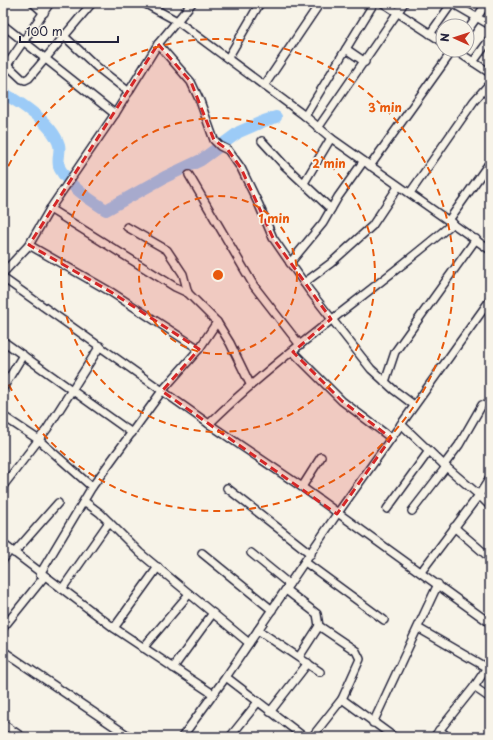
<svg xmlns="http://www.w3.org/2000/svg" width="493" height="740" font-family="'Playpen Sans',sans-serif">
  <rect width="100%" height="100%" fill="#f7f3e8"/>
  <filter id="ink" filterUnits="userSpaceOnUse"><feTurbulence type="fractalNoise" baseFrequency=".025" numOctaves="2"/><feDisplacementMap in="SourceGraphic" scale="8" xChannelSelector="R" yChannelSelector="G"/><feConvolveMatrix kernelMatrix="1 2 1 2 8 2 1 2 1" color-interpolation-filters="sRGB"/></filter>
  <g filter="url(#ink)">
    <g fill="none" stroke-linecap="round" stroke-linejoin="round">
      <path stroke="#9ccbf7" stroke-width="12" d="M 3,93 C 21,103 53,124 59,145 C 61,152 56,162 60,169 C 70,187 89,199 106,210 L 165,177 L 201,160 L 239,132 L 264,121 L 276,117"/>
      <g stroke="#22223b" stroke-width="10">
        <g id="street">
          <polyline points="33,3 44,13"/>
          <polyline points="144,3 177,21 305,116 331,138 490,250"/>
          <polyline points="383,3 443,42"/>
          <polyline points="452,3 490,25"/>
          <polyline points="3,25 115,114"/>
          <polyline points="467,31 487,3"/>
          <polyline points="430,34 452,3"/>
          <polyline points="65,37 97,67 129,92"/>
          <polyline points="158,44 191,82 200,101 214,140 220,146 228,150 241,168 259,205 273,238 309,290 371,369 394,390 414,405"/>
          <polyline points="346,49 365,62"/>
          <polyline points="455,50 490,73"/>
          <polyline points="228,58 260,3"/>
          <polyline points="3,61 22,79 25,80 29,78 92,3"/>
          <polyline points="473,62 490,39"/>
          <polyline points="7,65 50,3"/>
          <polyline points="264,86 320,3"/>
          <polyline points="305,116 374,3"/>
          <polyline points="318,128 404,3"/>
          <polyline points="262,141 284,165 331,209"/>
          <polyline points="370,166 453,50"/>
          <polyline points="189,175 254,286 300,345"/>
          <polyline points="304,183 331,138"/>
          <polyline points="410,193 474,101 490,83"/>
          <polyline points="449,220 490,162"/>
          <polyline points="127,227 167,250 183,274 188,293"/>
          <polyline points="29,245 111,292 199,349"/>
          <polyline points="290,263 323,223 338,197 363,162"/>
          <polyline points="3,273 29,245 50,209 115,114 158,44 192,3"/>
          <polyline points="3,278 209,424 302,487 490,623"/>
          <polyline points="304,283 331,263 372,226 398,187"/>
          <polyline points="217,322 230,343 250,384"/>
          <polyline points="3,341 132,433"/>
          <polyline points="293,352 342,401 391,438"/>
          <polyline points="385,382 395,352 476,239"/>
          <polyline points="3,388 23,355"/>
          <polyline points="3,416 39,440 92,487"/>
          <path d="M 209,424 C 284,350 373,292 453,223"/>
          <polyline points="401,424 444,465 479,495 490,478"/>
          <polyline points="444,465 459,445 482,405"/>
          <polyline points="3,486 47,429 100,346"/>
          <polyline points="302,487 321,457"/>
          <polyline points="227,488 311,554"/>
          <polyline points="84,501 100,513 140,553 249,643"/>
          <polyline points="387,509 429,451"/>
          <polyline points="412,511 446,467"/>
          <polyline points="454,527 490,558"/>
          <polyline points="3,544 114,628 213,694"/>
          <polyline points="14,553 58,503"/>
          <polyline points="202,553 272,610"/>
          <polyline points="251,553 289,584"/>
          <polyline points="3,560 10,550"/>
          <polyline points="305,562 384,620"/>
          <polyline points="421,572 479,495 490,506"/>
          <polyline points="40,574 92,487 162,391 199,349 217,322 188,293 175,287 50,209"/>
          <polyline points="62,589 109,522"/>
          <polyline points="286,590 317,614 319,626 356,651 360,659 342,699 312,737"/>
          <polyline points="3,628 44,577"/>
          <polyline points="114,628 158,567"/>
          <polyline points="418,628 487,668"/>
          <polyline points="258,630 320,672"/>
          <polyline points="143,648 189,594"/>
          <polyline points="3,651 130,737"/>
          <polyline points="299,657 319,626"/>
          <polyline points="173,668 213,613"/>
          <polyline points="226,677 304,737"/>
          <polyline points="474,687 490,698"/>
          <polyline points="342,699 394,737"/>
          <polyline points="270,712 308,663"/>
          <polyline points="373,723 438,584"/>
          <polyline points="3,724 22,737"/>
          <polyline points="439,730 448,737"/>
          <polyline points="182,737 226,677 337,514 490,300"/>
          <polyline points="230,737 258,702"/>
          <polyline points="434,737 474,687 490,663"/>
        </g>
      </g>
      <use href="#street" stroke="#f7f3e8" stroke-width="7"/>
    </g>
  </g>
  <path fill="#d62828" fill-opacity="0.2" stroke="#d62828" stroke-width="3" stroke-dasharray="8 5" stroke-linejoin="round" d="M 158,44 L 191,82 L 214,140 L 228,150 L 241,168 L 273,238 L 331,319 L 293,352 L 342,401 L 391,438 L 337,514 L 162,391 L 199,349 L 111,292 L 29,245 Z"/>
  <g fill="none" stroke="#e8590c" stroke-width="2" stroke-dasharray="7 5">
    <circle cx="218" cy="275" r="79"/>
    <circle cx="218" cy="275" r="157"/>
    <path d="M3 177A236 236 0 1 1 3 373"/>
  </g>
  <circle cx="218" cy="275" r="6" fill="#e8590c" stroke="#f7f3e8" stroke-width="2"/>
  <g font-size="12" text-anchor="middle" font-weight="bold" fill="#e8590c" stroke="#f7f3e8" stroke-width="3.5" stroke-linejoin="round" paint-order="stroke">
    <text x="385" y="112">3 min</text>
    <text x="329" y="168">2 min</text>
    <text x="274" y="223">1 min</text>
  </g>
  <rect width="493" height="740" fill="none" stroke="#f7f3e8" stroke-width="16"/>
  <rect x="8" y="8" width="477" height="724" fill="none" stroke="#22223b" stroke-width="1.5" filter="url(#ink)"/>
  <g transform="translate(455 38) rotate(273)"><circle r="19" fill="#f7f3e8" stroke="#a29fa3"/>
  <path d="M0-3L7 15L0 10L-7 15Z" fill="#c8321e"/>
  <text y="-6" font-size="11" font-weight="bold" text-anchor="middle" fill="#22223b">N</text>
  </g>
  <path d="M20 36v6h98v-6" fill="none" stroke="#22223b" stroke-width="2"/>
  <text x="26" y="36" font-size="12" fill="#22223b" stroke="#f7f3e8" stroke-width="3" paint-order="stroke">100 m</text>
</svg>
